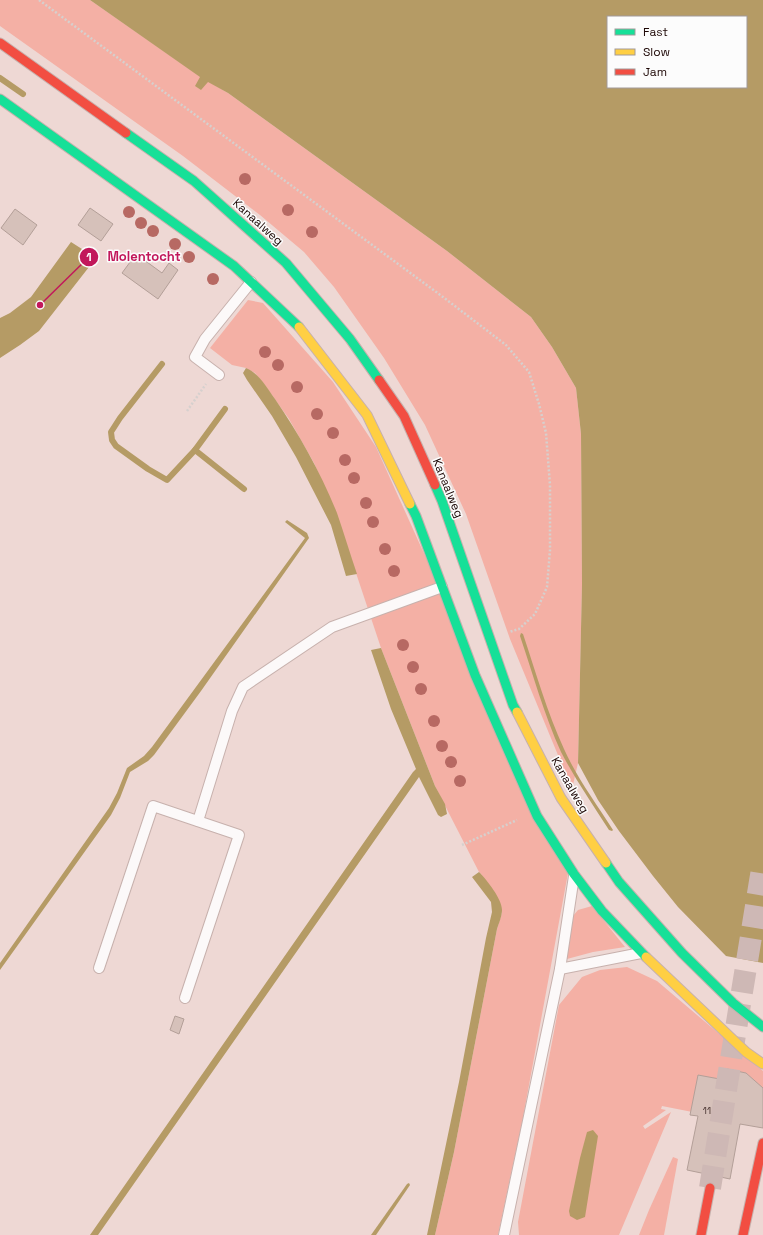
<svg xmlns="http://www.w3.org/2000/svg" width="763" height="1235" font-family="'Space Grotesk',sans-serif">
  <rect width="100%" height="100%" fill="#eed8d4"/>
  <g fill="#f4b0a5">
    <polygon points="0,0 90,0 201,77 228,93 447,251 531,317 552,347 576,388 581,434 582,584 578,763 572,789 510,639 466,514 425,425 384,358 334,287 304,252 260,215 183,156 0,26"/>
    <polygon points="248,300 263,303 333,382 376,447 568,873 522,1123 498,1235 435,1235 454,1152 497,929 502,913 481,874 479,872 435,786 381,648 336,513 314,463 289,419 264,384 255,373 246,368 232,365 210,348"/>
    <polygon points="592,906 625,947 593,952 567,959 573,916 578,910"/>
    <polygon points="627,967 657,981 763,1071 763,1126 662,1106 661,1109 666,1110 643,1126 645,1129 671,1112 619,1235 519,1235 518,1222 559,1005 582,977 600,970"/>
    <polygon points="673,1157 678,1159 664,1235 639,1235 649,1210"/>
  </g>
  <g fill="#b59b65" fill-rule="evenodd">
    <path d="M 90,0 L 763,0 L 763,963 L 726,956 L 678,907 L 653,876 L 619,831 L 598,800 L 578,763 L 582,584 L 581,434 L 576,388 L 552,347 L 531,317 L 447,251 L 228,93 L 208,82 L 201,90 L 195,86 L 200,77 ZM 608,17 L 746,17 L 746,87 L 608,87 Z"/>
    <polygon points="71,242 96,258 39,331 20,345 0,358 0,318 10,313 31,297"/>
    <path d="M 246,368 C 259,373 267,388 275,399 C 299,434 321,473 337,513 C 344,533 350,554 357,574 L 346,576 L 331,525 L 296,457 L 272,416 L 247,380 L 243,373 Z"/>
    <polygon points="287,520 307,533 309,538 201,691 154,755 148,761 130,772 120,798 111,815 0,970 0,963 109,808 117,793 127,768 144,756 152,747 305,538 285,522"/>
    <path d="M 521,633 L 523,634 C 536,673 547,712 564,749 C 577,778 596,803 613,830 L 612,831 L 609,830 C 593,805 575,779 561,752 C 544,715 533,674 520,636 Z"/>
    <polygon points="381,648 435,786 445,804 447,814 441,817 438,815 419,777 98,1235 90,1235 413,772 416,769 391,709 371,650"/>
    <path d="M 479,872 C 487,880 502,899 502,910 C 502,916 499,923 497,929 L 454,1152 L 435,1235 L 427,1235 L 459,1082 L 486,938 L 492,912 L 491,902 L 472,877 Z"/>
    <polygon points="593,1130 598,1136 585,1217 577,1220 570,1216 569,1211 580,1158 587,1132"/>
    <polygon points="409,1183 410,1185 376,1235 371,1235 407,1184"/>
  </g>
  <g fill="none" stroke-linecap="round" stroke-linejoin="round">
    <g stroke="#b59b65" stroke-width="6">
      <polyline points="0,78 23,94"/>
      <polyline points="162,364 120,418 111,432 112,440 116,446 148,469 167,480 195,450 244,489"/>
      <polyline points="195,450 225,409"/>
    </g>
  </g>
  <g fill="#d6c1ba" stroke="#b39f98">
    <polygon points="90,208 113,224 101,241 78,225"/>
    <polygon points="15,209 37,225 23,245 1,228"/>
    <polygon points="136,254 162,273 169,263 178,270 158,299 122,273"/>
    <polygon points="175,1016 184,1019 179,1034 170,1030"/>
    <polygon points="727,1069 746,1073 763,1088 763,1128 740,1124 730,1179 687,1170 698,1116 690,1115 698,1075 725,1080"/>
  </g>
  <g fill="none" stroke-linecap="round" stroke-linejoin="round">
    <polyline stroke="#ceb8b5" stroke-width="22" stroke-dasharray="22 11" stroke-linecap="butt" points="710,1188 763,863"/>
    <g stroke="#c7b1ad" stroke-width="12">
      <g id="lane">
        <polyline points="219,375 195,357 205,339 251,282"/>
        <polyline points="198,821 232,711 243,687 332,627 442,587"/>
        <polyline points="99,968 153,806 239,835 185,998"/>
        <polyline points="560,969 641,953"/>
        <polyline points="504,1235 560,969 574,876"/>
      </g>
    </g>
    <g stroke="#c7b1ad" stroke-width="11">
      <g id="fast">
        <polyline points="0,99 234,266 299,327"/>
        <polyline points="126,133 194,181 286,263 350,339 379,380"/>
        <polyline points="435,485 442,501 513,705 517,712"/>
        <polyline points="410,504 416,516 475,675 537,816 574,874 602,911 646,957"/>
        <polyline points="606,863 619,882 682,953 733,1003 763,1027"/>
      </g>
    </g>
    <g stroke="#c7b1ad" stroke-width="11">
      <g id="slow">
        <polyline points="299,327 367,415 410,504"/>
        <polyline points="517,712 561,798 606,863"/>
        <polyline points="646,957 746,1052 763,1064"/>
      </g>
    </g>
    <g stroke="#c7b1ad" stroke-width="11">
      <g id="jam">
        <polyline points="0,43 126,133"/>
        <polyline points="379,380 404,416 435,485"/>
        <polyline points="701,1235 710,1188"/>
        <polyline points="743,1235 763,1143"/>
      </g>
    </g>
    <g stroke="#d6d0ce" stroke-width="2.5" stroke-dasharray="2 2" stroke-linecap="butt">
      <polyline points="39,0 443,297 506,345 529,372 539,404 546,433 550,485 550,550 547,587 535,614 519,629 509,632"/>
      <polyline points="187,411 206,384"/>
      <polyline points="462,845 517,820"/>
    </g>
    <use href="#lane" stroke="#fcf9f9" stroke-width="10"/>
    <use href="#fast" stroke="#16e098" stroke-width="9"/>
    <use href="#slow" stroke="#ffcf43" stroke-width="9"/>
    <use href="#jam" stroke="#f24e42" stroke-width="9"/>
  </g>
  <g fill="#b76963">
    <circle cx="245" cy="179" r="6"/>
    <circle cx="288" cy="210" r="6"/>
    <circle cx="129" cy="212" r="6"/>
    <circle cx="141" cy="223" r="6"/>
    <circle cx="153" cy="231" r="6"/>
    <circle cx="312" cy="232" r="6"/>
    <circle cx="175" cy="244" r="6"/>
    <circle cx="189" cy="257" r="6"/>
    <circle cx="213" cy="279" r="6"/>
    <circle cx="265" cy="352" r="6"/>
    <circle cx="278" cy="365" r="6"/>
    <circle cx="297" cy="387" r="6"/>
    <circle cx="317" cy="414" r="6"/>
    <circle cx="333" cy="433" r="6"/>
    <circle cx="345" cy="460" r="6"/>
    <circle cx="354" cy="478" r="6"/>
    <circle cx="366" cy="503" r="6"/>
    <circle cx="373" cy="522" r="6"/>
    <circle cx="385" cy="549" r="6"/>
    <circle cx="394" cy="571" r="6"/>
    <circle cx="403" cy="645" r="6"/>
    <circle cx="413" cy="667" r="6"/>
    <circle cx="421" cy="689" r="6"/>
    <circle cx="434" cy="721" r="6"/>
    <circle cx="442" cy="746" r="6"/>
    <circle cx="451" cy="762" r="6"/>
    <circle cx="460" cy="781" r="6"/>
  </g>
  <g text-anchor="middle" stroke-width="3" stroke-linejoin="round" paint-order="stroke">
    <g font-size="10" fill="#4a3532">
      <text x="707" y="1114">11</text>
    </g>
    <g font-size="12" fill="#1c0604" stroke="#fcfcfc">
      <text transform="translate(258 222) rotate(42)" y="4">Kanaalweg</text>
      <text transform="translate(448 488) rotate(68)" y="4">Kanaalweg</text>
      <text transform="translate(570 785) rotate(60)" y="4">Kanaalweg</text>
    </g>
  </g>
  <path fill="none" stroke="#c2185b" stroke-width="1.5" d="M40 305L89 257"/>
  <g fill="#c2185b" stroke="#fcfcfc" stroke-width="1.5">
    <circle cx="40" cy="305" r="4"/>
    <circle cx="89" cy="257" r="10"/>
  </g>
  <g font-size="12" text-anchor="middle" font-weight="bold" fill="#fff">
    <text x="89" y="261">1</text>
  </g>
  <g font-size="13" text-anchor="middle" font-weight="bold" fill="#c2185b" stroke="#fcfcfc" stroke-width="3" stroke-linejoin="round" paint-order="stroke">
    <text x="144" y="261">Molentocht</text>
  </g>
  <rect x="607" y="16" width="140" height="72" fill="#fcfcfc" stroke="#a29a99"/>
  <rect x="615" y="29" width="20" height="6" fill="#16e098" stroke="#a29a99"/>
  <text x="643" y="36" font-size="12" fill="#1c0604">Fast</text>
  <rect x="615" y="49" width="20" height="6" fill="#ffcf43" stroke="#a29a99"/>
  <text x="643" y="56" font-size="12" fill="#1c0604">Slow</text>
  <rect x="615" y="69" width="20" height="6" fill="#f24e42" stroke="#a29a99"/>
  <text x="643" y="76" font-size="12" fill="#1c0604">Jam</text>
</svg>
